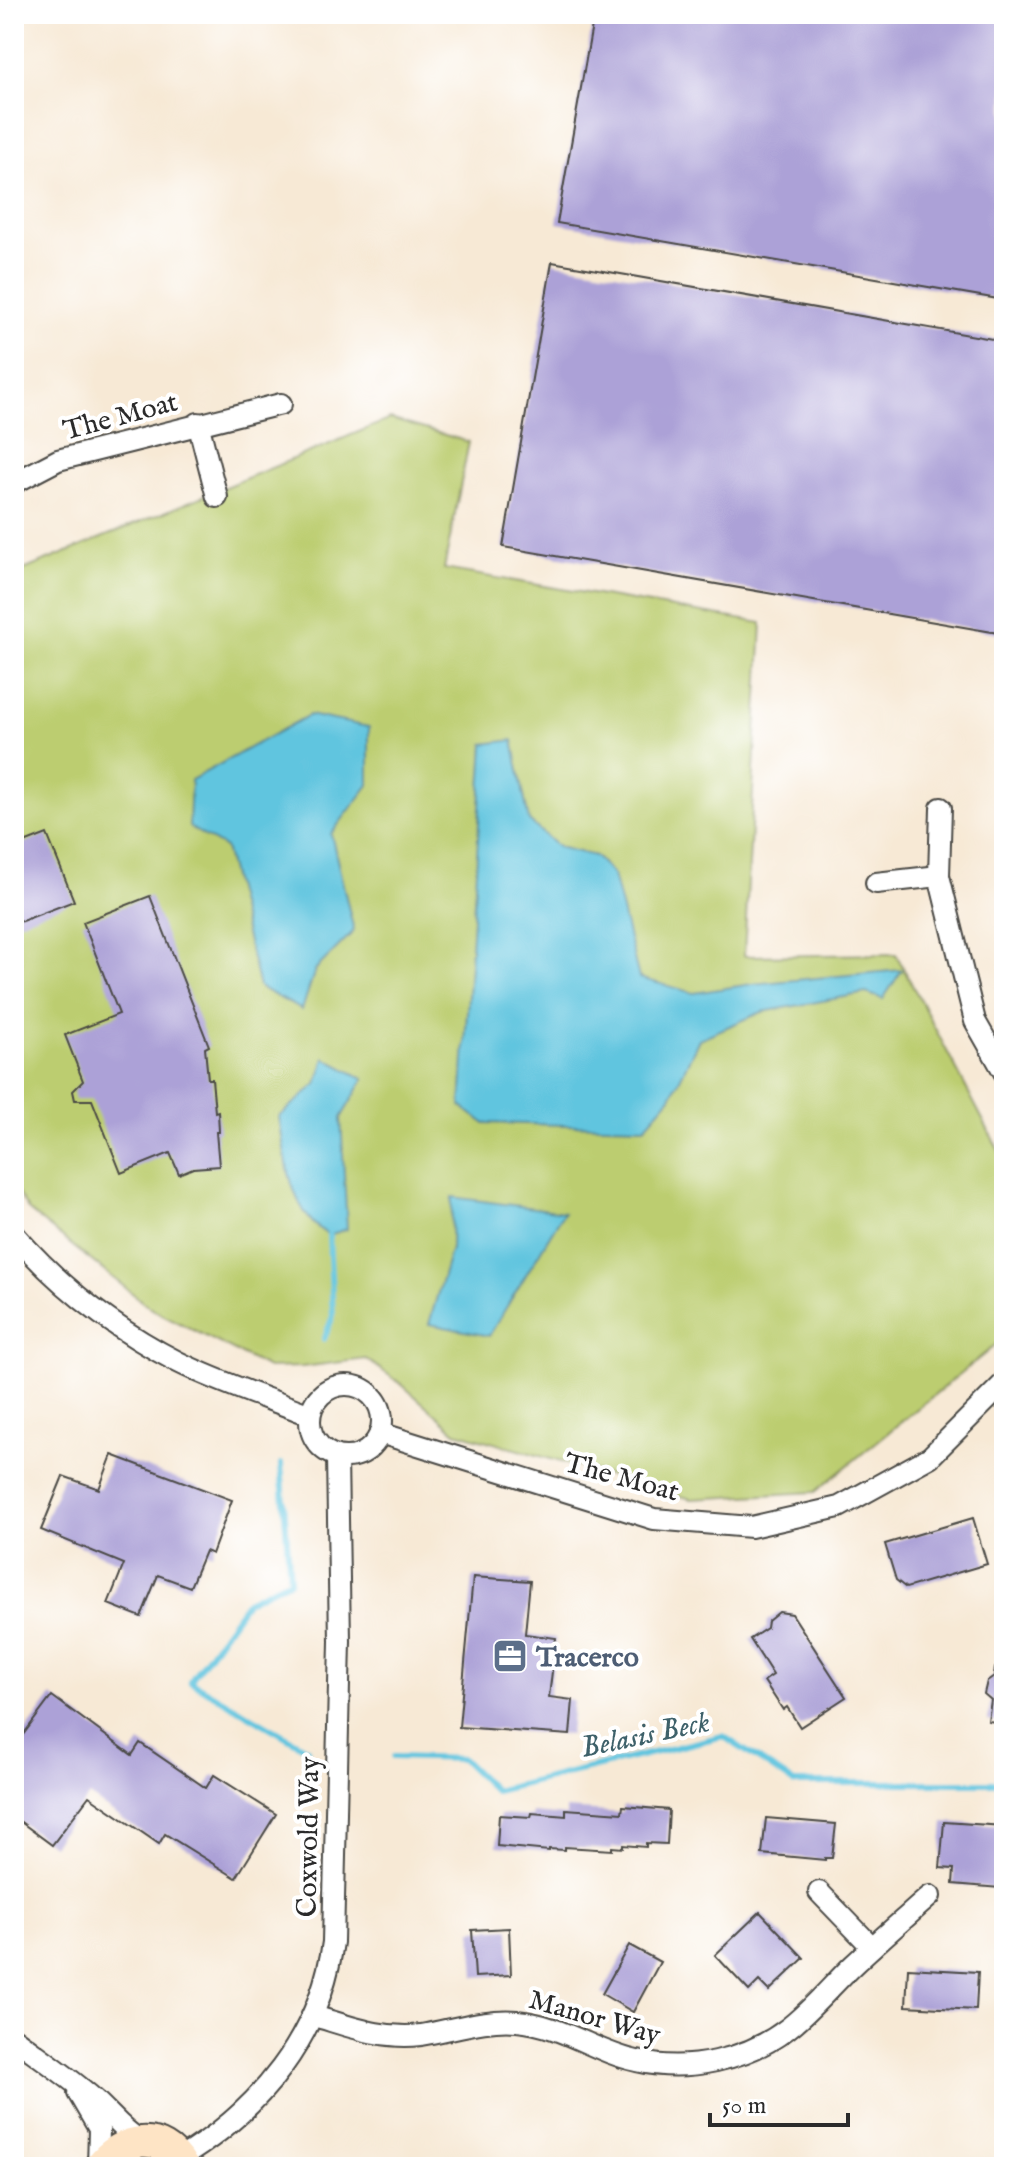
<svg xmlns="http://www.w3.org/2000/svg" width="1018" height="2181" font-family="'IM FELL English',serif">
  <rect width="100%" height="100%" fill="#fff"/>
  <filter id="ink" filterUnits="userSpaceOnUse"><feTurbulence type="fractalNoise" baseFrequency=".0125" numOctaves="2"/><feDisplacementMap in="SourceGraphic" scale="16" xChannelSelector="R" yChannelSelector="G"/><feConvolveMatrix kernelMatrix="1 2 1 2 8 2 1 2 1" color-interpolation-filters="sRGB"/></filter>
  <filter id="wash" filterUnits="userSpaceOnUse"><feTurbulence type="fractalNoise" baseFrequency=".006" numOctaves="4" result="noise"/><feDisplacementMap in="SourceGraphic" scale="32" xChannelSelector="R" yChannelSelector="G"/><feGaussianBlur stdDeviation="1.8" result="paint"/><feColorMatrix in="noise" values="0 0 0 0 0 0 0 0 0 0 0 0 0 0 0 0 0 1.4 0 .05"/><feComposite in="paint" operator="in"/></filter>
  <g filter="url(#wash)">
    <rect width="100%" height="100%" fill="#f7e9d5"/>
    <polygon fill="#bccd70" stroke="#747c4e" stroke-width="2" points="390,419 469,442 444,569 762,623 744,956 896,954 1004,1160 1004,1338 815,1492 691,1499 456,1432 400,1383 366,1359 302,1367 268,1368 152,1309 29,1211 14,1188 14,574"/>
    <g fill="#61c5df" stroke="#467885" stroke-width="2">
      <polygon points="309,715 369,727 369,785 331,834 354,931 315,970 302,1010 259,987 225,848 189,827 191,780"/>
      <polygon points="513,740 529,821 558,847 595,856 613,875 639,978 694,993 752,984 902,970 883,999 866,993 762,1012 699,1039 671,1097 645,1127 484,1123 461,1106 484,744"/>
      <path d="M 325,1058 L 364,1079 L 341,1118 L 347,1229 L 329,1235 C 290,1215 285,1155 279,1117 L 317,1084 Z"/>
      <polygon points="452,1197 564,1212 489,1336 429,1324 451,1248"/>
    </g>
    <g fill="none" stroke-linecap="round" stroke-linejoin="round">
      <g stroke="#61c5df" stroke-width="6">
        <polyline points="324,1339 333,1316 329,1235"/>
        <polyline points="281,1464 290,1580 247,1601 190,1681 307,1749"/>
        <polyline points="394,1757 462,1759 495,1791 723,1736 794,1783 1004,1783"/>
      </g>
    </g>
    <g id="blocks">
      <g fill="#aca1d7">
        <polygon points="594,14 1004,14 1004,300 557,223"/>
        <polygon points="552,262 1004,341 1004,634 503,547"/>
        <polygon points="47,834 74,901 14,924 14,847"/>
        <polygon points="150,896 209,1046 205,1048 208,1079 212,1079 215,1112 218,1111 219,1132 216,1132 219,1166 193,1168 179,1174 170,1153 121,1173 92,1100 75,1100 73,1091 83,1081 65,1035 119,1014 83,922"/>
        <polygon points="112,1455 232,1500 212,1554 205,1551 190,1587 158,1575 141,1617 108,1604 124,1564 41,1530 63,1476 99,1489"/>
        <polygon points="973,1518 987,1564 906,1588 896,1580 885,1544"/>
        <polygon points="473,1577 530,1581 525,1634 556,1638 549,1697 573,1700 570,1735 459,1727"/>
        <polygon points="779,1612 792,1614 846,1697 800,1727 787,1707 783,1710 764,1681 773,1675 750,1639 767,1628 768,1621"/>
        <polygon points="995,1668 1004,1668 1004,1723 988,1721 991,1700 984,1694 987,1681 994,1676"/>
        <polygon points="52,1696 132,1755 140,1743 206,1788 214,1775 276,1814 236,1878 165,1834 159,1844 89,1796 52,1845 14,1817 14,1747"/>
        <polygon points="623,1806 669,1810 667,1844 646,1843 646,1847 623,1845 623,1848 612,1847 612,1850 565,1847 565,1850 549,1849 549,1851 497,1846 499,1815 531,1817 532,1813 566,1816 566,1809 622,1813"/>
        <polygon points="766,1818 836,1824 832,1858 825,1858 825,1860 762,1854"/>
        <polygon points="944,1822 1004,1826 1000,1888 953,1884 954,1869 940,1868"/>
        <polygon points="760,1912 804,1958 769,1991 759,1981 749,1991 715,1955"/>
        <polygon points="509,1928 511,1975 475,1977 472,1930"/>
        <polygon points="629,1945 660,1962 633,2012 602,1994"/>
        <polygon points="908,1968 978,1972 976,2010 906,2006"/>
      </g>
    </g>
  </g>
  <g filter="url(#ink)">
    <use href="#blocks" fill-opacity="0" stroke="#4a4844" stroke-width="2"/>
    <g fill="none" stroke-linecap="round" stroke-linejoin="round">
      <g stroke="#4a4844" stroke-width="24">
        <g id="minor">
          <polyline points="198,423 217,497"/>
          <polyline points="14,483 58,460 281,404"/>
          <polyline points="941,808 939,876 975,1021 1004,1072"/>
          <polyline points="876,883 939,876"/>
          <path d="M 14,1234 C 60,1287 116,1330 178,1362 C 220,1383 267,1398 310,1415"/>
          <circle cx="346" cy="1421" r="36"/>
          <polyline points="380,1433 654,1519 751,1527 839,1507 930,1457 1004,1383"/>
          <polyline points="819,1892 872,1947"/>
          <path d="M 314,2016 C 349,2026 384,2040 421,2035 C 452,2030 485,2018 517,2021 C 563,2025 594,2052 637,2061 C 687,2073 747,2060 787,2029 C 811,2011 831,1986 853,1965 C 878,1941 904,1919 930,1896"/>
          <path d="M 14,2038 C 41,2058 69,2077 94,2099 C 111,2114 122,2130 141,2141"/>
          <polyline points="78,2093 99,2129 98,2167"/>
          <path d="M 179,2159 C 260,2110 320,2037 333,1942 L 340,1641 L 337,1457"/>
        </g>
      </g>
      <g stroke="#4a4844" stroke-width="34">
        <path id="secondary" d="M 99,2167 C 122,2137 162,2130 183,2167"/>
      </g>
      <use href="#minor" stroke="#fff" stroke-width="20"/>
      <use href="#secondary" stroke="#fee4c5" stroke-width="30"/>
    </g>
  </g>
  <defs>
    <g id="office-square" transform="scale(1.8)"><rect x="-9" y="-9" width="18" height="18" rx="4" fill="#5c6f8a" stroke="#fff"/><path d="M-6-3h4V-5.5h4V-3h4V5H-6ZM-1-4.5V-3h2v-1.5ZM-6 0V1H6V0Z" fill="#fff"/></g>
  </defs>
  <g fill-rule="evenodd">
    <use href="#office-square" x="510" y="1656"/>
  </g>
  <g text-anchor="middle" stroke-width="8" stroke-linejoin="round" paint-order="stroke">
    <g font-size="28" fill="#2b2b2b" stroke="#fff">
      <text transform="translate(120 415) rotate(-15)" y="10">The Moat</text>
      <text transform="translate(622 1476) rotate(15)" y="10">The Moat</text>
      <text transform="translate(307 1837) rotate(-89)" y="10">Coxwold Way</text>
      <text transform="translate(595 2016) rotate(16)" y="10">Manor Way</text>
    </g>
    <g font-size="28" font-weight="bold" fill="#4e5e75" stroke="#fff" text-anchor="start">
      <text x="536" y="1666">Tracerco</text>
    </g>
    <g font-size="30" font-style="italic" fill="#3e616a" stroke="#fff">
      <text transform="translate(645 1734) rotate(-12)" y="10">Belasis Beck</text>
    </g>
  </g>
  <rect width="1018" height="2181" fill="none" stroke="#fff" stroke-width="48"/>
  <path d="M710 2113v12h138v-12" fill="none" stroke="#2b2b2b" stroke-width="4"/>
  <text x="722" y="2113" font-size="24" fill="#2b2b2b" stroke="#ffffff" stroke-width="6" paint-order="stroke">50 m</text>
</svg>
